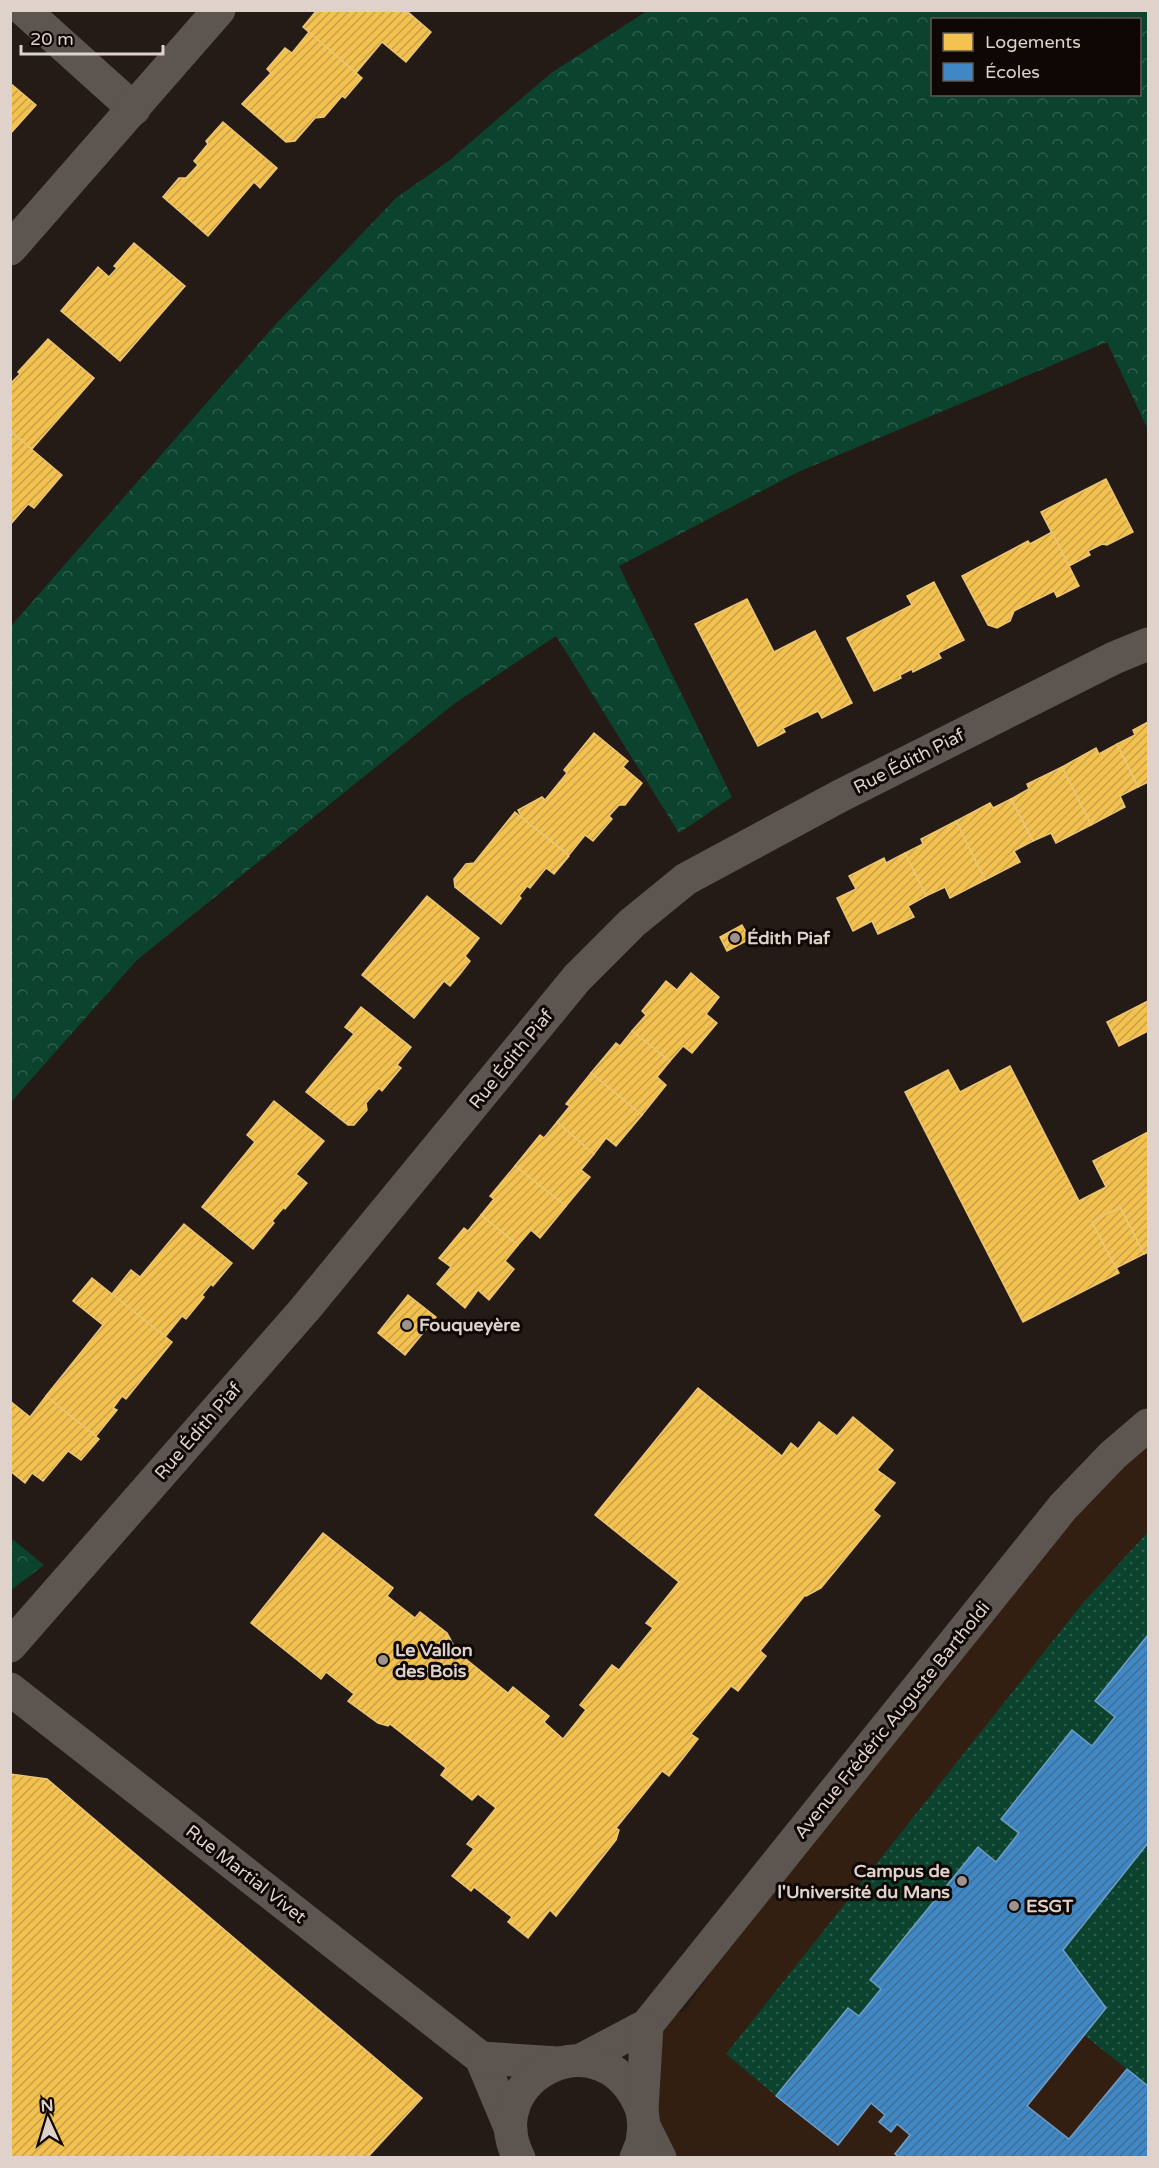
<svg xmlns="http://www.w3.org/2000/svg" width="1159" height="2168" font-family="'Varela Round',sans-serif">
  <defs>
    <pattern id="grass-dots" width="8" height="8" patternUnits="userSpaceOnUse" patternTransform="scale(1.5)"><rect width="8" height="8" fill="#0b432f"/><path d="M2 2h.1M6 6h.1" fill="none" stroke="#2e5d4c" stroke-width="1.8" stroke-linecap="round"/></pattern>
    <pattern id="forest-crowns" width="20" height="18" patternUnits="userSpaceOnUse" patternTransform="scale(1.5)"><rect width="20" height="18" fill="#0b432f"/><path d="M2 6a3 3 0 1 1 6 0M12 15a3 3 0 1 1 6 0" fill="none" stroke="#2e5d4c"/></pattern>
    <pattern id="homes-hatch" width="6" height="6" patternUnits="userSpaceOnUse" patternTransform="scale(1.5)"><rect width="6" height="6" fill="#f2c14e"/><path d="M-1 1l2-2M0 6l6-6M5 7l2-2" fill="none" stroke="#c6a04a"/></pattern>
    <pattern id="schools-hatch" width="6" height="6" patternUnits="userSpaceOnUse" patternTransform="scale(1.5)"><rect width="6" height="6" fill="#3f88c5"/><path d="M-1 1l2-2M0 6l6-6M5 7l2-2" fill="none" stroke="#406e95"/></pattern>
  </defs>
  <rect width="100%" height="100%" fill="#251b16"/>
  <polygon fill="#331e12" points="1148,1425 1148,2157 660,2157 647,2025 684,2011 867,1751"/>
  <g fill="url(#grass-dots)">
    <polygon points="1148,1532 1148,1635 1095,1701 1115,1717 1092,1746 1072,1730 1001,1818 1019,1833 996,1862 978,1848 881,1989 859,2016 848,2008 776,2096 726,2054 1082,1604"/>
    <polygon points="1148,1843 1148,2086 1084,2035 1106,2008 1063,1950"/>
  </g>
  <g fill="url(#forest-crowns)" fill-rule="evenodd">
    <path d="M 647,11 L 1148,11 L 1148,430 L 1107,342 L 798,472 L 619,566 L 732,797 L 679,833 L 556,636 L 455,703 L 137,960 L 11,1102 L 11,626 L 275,325 L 396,198 L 450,160 L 551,73 ZM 932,20 L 1140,20 L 1140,94 L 932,94 Z"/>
    <polygon points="11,1538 44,1565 11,1590"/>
  </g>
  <g fill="url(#homes-hatch)" stroke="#ecc674" stroke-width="1.5">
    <polygon points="317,10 409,10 408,12 431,32 406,62 382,42 356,73 303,27"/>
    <polygon points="309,32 362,78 345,98 342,96 324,117 315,118 295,141 286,142 242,104 271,73 267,69 285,48 292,53"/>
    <polygon points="10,83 36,105 10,134"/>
    <polygon points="223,122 277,168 260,188 254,182 208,236 163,197 179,178 186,178 198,165 194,161 208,144 206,141"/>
    <polygon points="134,243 185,286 120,361 61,311 98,267 109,277 117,268 114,266"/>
    <polygon points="48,339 94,378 32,449 10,431 10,384 20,374 18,372"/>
    <polygon points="10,431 62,475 34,508 28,504 10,525"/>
    <polygon points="1106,479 1133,532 1107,545 1102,544 1088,551 1090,555 1069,566 1041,512"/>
    <polygon points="1052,532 1079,586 1057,597 1054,591 1014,611 1010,621 997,628 988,625 962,576 1028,541 1030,544"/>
    <polygon points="934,582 964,640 938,653 941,658 913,672 912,669 900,675 901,678 874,691 847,638 912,605 907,596"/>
    <polygon points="747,599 774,652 815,631 852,703 822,718 818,711 783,728 785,732 758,746 695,624"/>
    <polygon points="1148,722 1148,782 1138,787 1117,744 1135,735 1133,730"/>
    <polygon points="594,733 628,761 623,767 642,783 625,805 619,805 609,816 612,819 593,841 585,835 569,855 522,818 518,810 542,797 545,800 567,773 564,770"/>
    <polygon points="1117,744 1138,787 1120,796 1125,807 1091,825 1062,767 1096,748 1099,754"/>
    <polygon points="1062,767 1091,825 1056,843 1051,833 1033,841 1011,799 1029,789 1027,784"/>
    <polygon points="1011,799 1033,841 1014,851 1020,862 985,880 956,821 990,803 993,808"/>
    <polygon points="515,812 569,856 554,874 546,868 530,888 527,886 519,896 521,898 501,924 455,887 454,879 466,864 474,863"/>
    <polygon points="956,821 985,880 950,898 945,887 926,896 905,853 923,844 921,839"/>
    <polygon points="905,853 926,896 908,906 914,917 878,934 872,921 853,931 837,898 856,889 849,876 884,858 886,863"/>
    <polygon points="427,896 479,938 465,956 470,961 460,974 450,986 444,981 414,1018 362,975"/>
    <polygon points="742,925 750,939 727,951 720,937"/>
    <polygon points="691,973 719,997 706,1014 717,1023 692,1053 683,1046 670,1061 632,1031 646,1015 642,1011 666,981 677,990"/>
    <polygon points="1148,1001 1148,1031 1119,1046 1107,1022"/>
    <polygon points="361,1007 411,1047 397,1065 401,1068 382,1091 379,1088 366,1103 367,1110 354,1125 348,1125 306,1092 354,1034 345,1027"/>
    <polygon points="632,1031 670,1061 657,1077 666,1085 642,1115 591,1073 616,1043 620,1046"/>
    <polygon points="1010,1066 1079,1201 1106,1187 1093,1161 1148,1132 1148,1252 1144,1254 1120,1207 1092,1222 1119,1273 1023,1322 905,1092 948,1070 960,1092"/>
    <polygon points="591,1073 642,1115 616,1146 606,1138 594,1154 557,1122 570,1106 566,1104"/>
    <polygon points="274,1101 324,1141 296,1174 307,1183 285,1209 284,1207 272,1221 274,1223 253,1249 202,1207 255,1142 247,1135"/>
    <polygon points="557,1122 594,1154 581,1170 590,1177 566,1206 515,1166 540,1135 544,1138"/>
    <polygon points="515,1166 566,1206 540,1238 531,1230 518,1245 481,1215 494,1199 490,1196"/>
    <polygon points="1120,1207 1144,1254 1116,1268 1092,1222"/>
    <polygon points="481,1215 518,1245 505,1261 514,1269 489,1300 478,1290 465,1308 437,1284 451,1267 439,1258 464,1228 468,1231"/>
    <polygon points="184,1224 232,1263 213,1286 211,1284 202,1295 204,1297 186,1319 182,1316 165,1337 112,1294 131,1270 140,1277"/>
    <polygon points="92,1278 172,1342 126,1399 122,1396 113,1408 117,1410 96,1436 46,1396 103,1325 73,1301"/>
    <polygon points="408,1295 436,1317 405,1355 378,1333"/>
    <polygon points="698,1388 782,1456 791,1443 798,1449 819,1422 837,1436 853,1417 893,1450 877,1470 895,1483 873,1510 880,1516 821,1588 806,1596 805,1595 760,1651 766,1656 738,1691 731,1686 691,1734 698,1739 669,1776 662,1771 616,1828 619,1830 616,1840 556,1916 550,1910 528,1938 508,1922 512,1917 474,1887 471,1891 452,1876 474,1849 467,1844 496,1808 478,1794 472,1800 441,1775 446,1768 390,1724 388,1726 378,1723 348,1701 354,1694 326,1672 321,1679 251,1623 323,1533 393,1588 387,1596 415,1618 420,1612 447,1633 454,1646 452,1648 508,1693 513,1687 549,1716 544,1722 563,1739 586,1710 580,1705 612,1665 619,1670 653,1628 646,1623 679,1582 595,1515"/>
    <polygon points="46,1396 99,1439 81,1460 68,1451 43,1481 32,1473 25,1483 10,1471 10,1401 30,1417"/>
    <polygon points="10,1774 47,1779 422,2098 367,2158 10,2158"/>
  </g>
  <polygon fill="url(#schools-hatch)" stroke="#6f9ec7" stroke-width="1.5" points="1148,1635 1148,1843 1063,1950 1106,2008 1027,2106 1069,2139 1127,2069 1148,2086 1148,2158 900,2158 895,2154 910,2135 897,2124 891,2132 879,2122 885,2115 871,2103 838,2145 776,2096 848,2008 859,2016 881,1989 870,1980 978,1847 996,1862 1019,1833 1001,1819 1072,1730 1092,1746 1115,1717 1095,1701"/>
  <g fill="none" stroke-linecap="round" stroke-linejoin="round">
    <g stroke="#5c5550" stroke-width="33">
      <polyline points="24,10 134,109"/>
      <polyline points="10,249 219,10"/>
      <polyline points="10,1646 305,1309 577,978 632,923 686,879 840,796 1114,658 1148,644"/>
      <polyline points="10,1689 481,2058 511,2130"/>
      <polyline points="481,2058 558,2063"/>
      <polyline points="644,2126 660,2158"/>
    </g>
    <g stroke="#5c5550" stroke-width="33">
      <polyline points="581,2060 647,2025 1063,1507 1113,1455 1148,1425"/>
      <path d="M 519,2158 C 477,2077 604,2012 642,2110"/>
      <polyline points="636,2158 642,2143 644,2126 642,2110 647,2025"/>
    </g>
  </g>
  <g fill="#9d928c" stroke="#0e0704" stroke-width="2">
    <circle cx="735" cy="938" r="6"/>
    <circle cx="407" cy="1325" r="6"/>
    <circle cx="383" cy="1660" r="6"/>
    <circle cx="962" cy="1881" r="6"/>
    <circle cx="1014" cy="1906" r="6"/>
  </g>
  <g text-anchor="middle" stroke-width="6" stroke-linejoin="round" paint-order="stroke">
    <g font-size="18" fill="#ded2cb" stroke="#0e0704">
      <text transform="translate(909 761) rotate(-27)" y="6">Rue Édith Piaf</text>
      <text transform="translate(511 1059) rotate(-51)" y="6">Rue Édith Piaf</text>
      <text transform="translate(198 1431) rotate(-49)" y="6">Rue Édith Piaf</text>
      <text transform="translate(892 1720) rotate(-51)" y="6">Avenue Frédéric Auguste Bartholdi</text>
      <text transform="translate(246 1874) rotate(38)" y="6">Rue Martial Vivet</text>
    </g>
    <g font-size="18" font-weight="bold" fill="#ded2cb" stroke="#0e0704" text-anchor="start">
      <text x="747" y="944">Édith Piaf</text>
      <text x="419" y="1331">Fouqueyère</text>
      <text x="395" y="1656">Le Vallon<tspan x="395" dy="21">des Bois</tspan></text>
      <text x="950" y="1877" text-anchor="end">Campus de<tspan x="950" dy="21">l'Université du Mans</tspan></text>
      <text x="1026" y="1912">ESGT</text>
    </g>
  </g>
  <rect width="1159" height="2168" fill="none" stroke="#ded2cb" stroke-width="24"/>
  <rect x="931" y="18" width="210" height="78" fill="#0e0704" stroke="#615854" stroke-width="1.5"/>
  <rect x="943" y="33" width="30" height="18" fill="#f2c14e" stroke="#615854" stroke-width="1.5"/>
  <text x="985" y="48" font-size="18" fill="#ded2cb">Logements</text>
  <rect x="943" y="63" width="30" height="18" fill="#3f88c5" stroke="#615854" stroke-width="1.5"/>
  <text x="985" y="78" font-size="18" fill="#ded2cb">Écoles</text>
  <g transform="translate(48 2120) rotate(356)" stroke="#0e0704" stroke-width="4.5" paint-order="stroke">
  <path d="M0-4.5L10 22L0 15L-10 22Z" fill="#ded2cb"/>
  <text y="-9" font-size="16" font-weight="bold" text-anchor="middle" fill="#ded2cb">N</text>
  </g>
  <path d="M21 45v9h142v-9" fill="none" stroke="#ded2cb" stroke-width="3"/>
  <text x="30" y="45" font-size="18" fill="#ded2cb" stroke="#0e0704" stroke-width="4.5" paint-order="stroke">20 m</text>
</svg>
